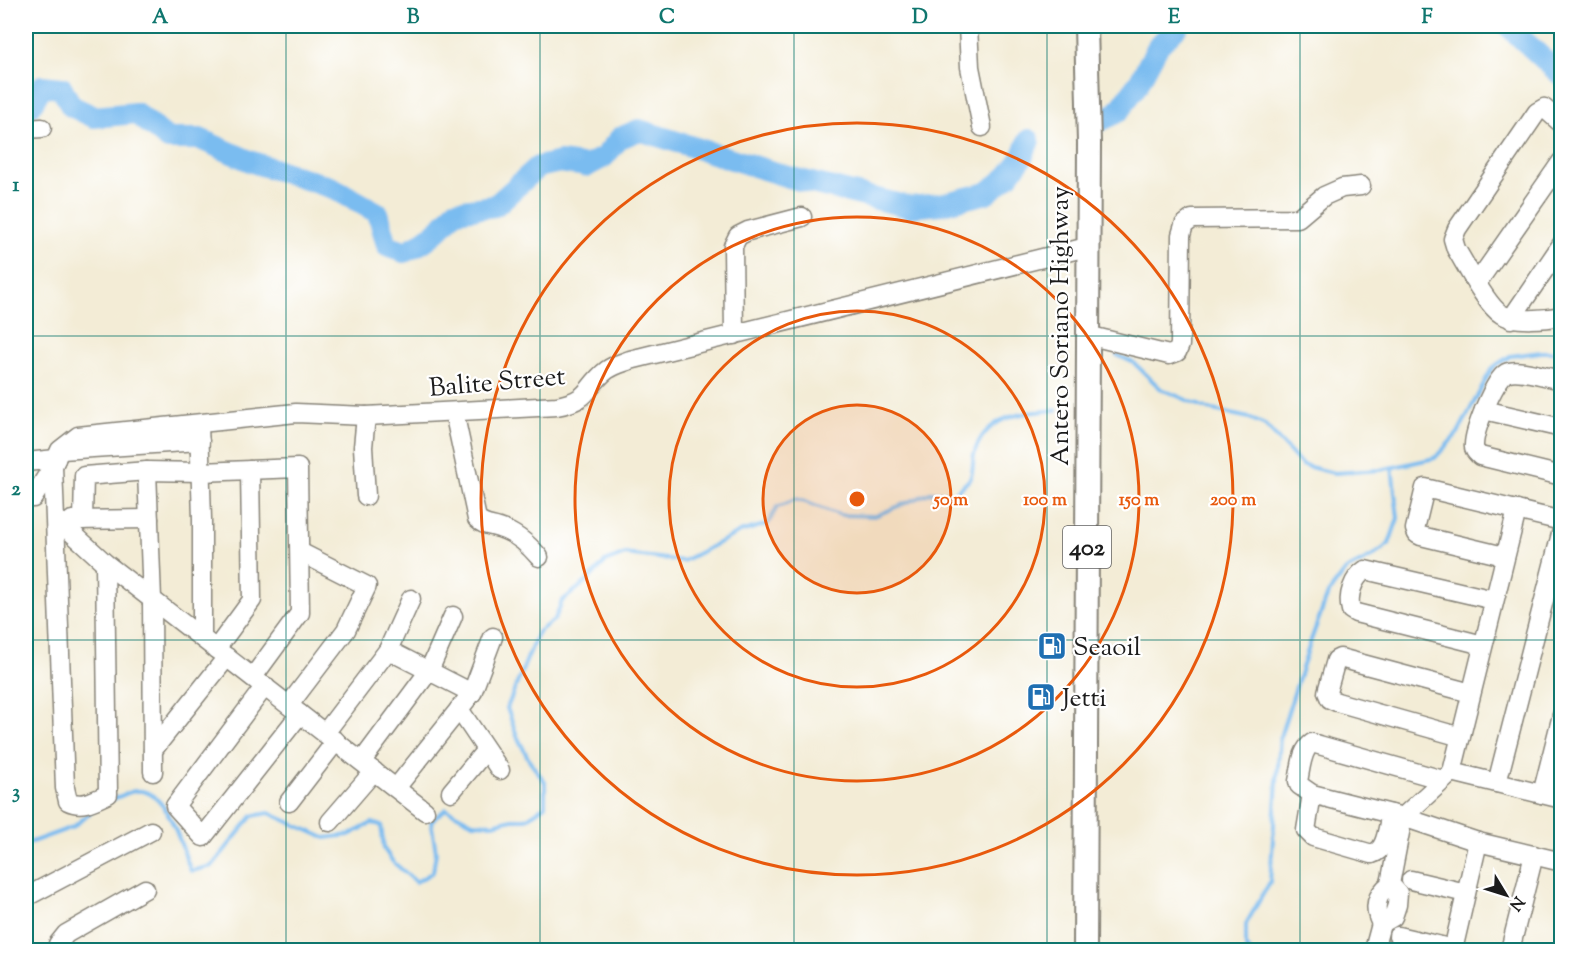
<svg xmlns="http://www.w3.org/2000/svg" width="1587" height="976" font-family="'Sorts Mill Goudy',serif">
  <rect width="100%" height="100%" fill="#fff"/>
  <filter id="ink" filterUnits="userSpaceOnUse"><feTurbulence type="fractalNoise" baseFrequency=".0167" numOctaves="2"/><feDisplacementMap in="SourceGraphic" scale="12" xChannelSelector="R" yChannelSelector="G"/><feConvolveMatrix kernelMatrix="1 2 1 2 8 2 1 2 1" color-interpolation-filters="sRGB"/></filter>
  <filter id="wash" filterUnits="userSpaceOnUse"><feTurbulence type="fractalNoise" baseFrequency=".008" numOctaves="4" result="noise"/><feDisplacementMap in="SourceGraphic" scale="24" xChannelSelector="R" yChannelSelector="G"/><feGaussianBlur stdDeviation="1.35" result="paint"/><feColorMatrix in="noise" values="0 0 0 0 0 0 0 0 0 0 0 0 0 0 0 0 0 1.4 0 .05"/><feComposite in="paint" operator="in"/></filter>
  <g filter="url(#wash)">
    <rect width="100%" height="100%" fill="#f3ecd6"/>
    <g fill="none" stroke-linecap="round" stroke-linejoin="round">
      <g stroke="#7abcf0" stroke-width="4">
        <polyline points="1117,355 1134,363 1161,389 1208,409 1249,418 1265,425 1302,465 1334,473 1380,470 1435,458 1458,433 1492,368 1510,356 1541,352 1562,352"/>
        <path d="M 113,799 C 120,797 128,792 135,791 C 168,787 181,848 191,871 L 212,866 L 252,816 L 269,813 L 325,838 L 349,835 L 372,823 L 381,825 L 384,849 L 393,862 L 416,882 L 433,872 L 436,852 L 431,821 L 446,809 L 473,823 L 493,824 L 512,819 L 526,819 L 545,806 L 545,782 L 530,762 L 517,736 L 507,708 L 538,632 L 555,619 L 562,601 L 586,582 L 605,562 L 625,554 L 683,561 L 740,532 L 768,524 L 777,507 L 797,499 L 840,515 L 875,516 L 932,492 L 953,494 C 958,489 967,484 970,478 C 974,472 972,462 974,455 C 984,415 1022,413 1056,410"/>
        <polyline points="26,844 73,827 96,808"/>
        <polyline points="1249,950 1246,949 1246,924 1270,882 1280,737 1311,640 1328,594 1346,570 1373,556 1389,544 1398,518 1392,467"/>
      </g>
      <g stroke="#7abcf0" stroke-width="22">
        <polyline points="1508,26 1562,76"/>
        <path d="M 26,110 L 33,102 L 42,86 L 62,88 L 71,106 L 94,117 L 136,113 L 168,139 L 200,139 L 252,162 L 333,188 L 378,213 L 387,245 L 404,252 C 426,243 441,230 455,211 L 495,206 L 538,167 L 560,162 L 587,166 L 604,157 L 620,138 L 639,130 L 792,178 L 909,207 L 942,204 L 987,193 L 1008,176 L 1022,158 L 1029,140"/>
        <polyline points="1100,121 1118,112 1138,84 1158,46 1178,26"/>
      </g>
    </g>
  </g>
  <g filter="url(#ink)">
    <g fill="none" stroke-linecap="round" stroke-linejoin="round">
      <g stroke="#888479" stroke-width="21">
        <g id="minor">
          <polyline points="968,26 970,67 982,127"/>
          <path d="M 1562,124 L 1544,108 L 1537,112 L 1457,229 L 1453,239 L 1456,249 C 1466,265 1487,306 1501,314 C 1514,322 1547,319 1562,316"/>
          <polyline points="26,129 42,128"/>
          <polyline points="1477,283 1562,161"/>
          <polyline points="1511,319 1562,244"/>
          <polyline points="734,335 733,246 738,236 748,231 802,217"/>
          <polyline points="1087,335 1169,355 1177,352 1180,345 1181,235 1184,225 1192,219 1298,218 1324,196 1342,188 1361,186"/>
          <path d="M 1562,380 C 1548,378 1518,367 1506,373 C 1494,380 1474,431 1474,445 C 1473,450 1477,453 1480,456 L 1562,476"/>
          <polyline points="1484,410 1562,428"/>
          <path d="M 454,412 L 477,519 C 484,526 490,525 499,528 C 516,533 528,544 539,557"/>
          <polyline points="366,416 363,447 366,496"/>
          <polyline points="199,424 202,519 202,638"/>
          <polyline points="62,450 200,441"/>
          <polyline points="26,462 56,459"/>
          <path d="M 53,466 L 65,788 L 68,801 C 82,808 95,800 108,794 L 105,563"/>
          <polyline points="147,471 152,599 153,772"/>
          <path d="M 26,498 L 33,498 L 53,466 L 60,450 L 78,436 L 296,413 L 366,416 L 557,406 C 591,400 585,387 607,370 C 614,365 622,363 630,360 L 1087,247"/>
          <polyline points="72,520 149,519"/>
          <polyline points="83,520 84,476 147,471 201,472 298,468 300,613 253,677"/>
          <polyline points="59,521 105,563 425,811"/>
          <polyline points="1504,556 1421,536 1417,534 1415,529 1425,488 1562,521"/>
          <path d="M 1483,645 L 1356,613 L 1351,610 C 1347,596 1353,578 1365,570 L 1494,600"/>
          <polyline points="216,649 252,600 250,470"/>
          <polyline points="388,650 472,693"/>
          <polyline points="265,686 175,806 203,837 300,714"/>
          <polyline points="289,705 346,630 367,586 300,552"/>
          <polyline points="459,709 500,770"/>
          <polyline points="325,733 388,650 411,599"/>
          <polyline points="1461,737 1337,702 1330,699 1327,692 1336,660 1340,658 1471,693"/>
          <polyline points="153,750 227,657"/>
          <polyline points="362,761 429,671 453,616"/>
          <polyline points="1452,772 1517,510"/>
          <path d="M 1443,780 L 1312,743 C 1301,750 1301,769 1298,781 L 1299,785 L 1312,794 L 1403,817 L 1478,842 L 1562,862"/>
          <polyline points="1497,783 1562,530"/>
          <polyline points="396,788 472,693 493,637"/>
          <polyline points="451,792 486,750"/>
          <path d="M 1312,794 L 1306,830 L 1313,837 L 1372,854 C 1387,850 1387,828 1391,814"/>
          <polyline points="1542,794 1562,715"/>
          <polyline points="289,802 336,741"/>
          <polyline points="330,822 374,771"/>
          <polyline points="1411,880 1466,893"/>
          <polyline points="26,897 151,831"/>
          <path d="M 1381,924 C 1373,908 1376,895 1390,884"/>
          <polyline points="1398,936 1454,949"/>
          <polyline points="57,950 58,944 66,934 145,889"/>
          <polyline points="1374,950 1381,924 1393,917 1397,905 1398,893 1390,884 1403,817 1452,772 1562,799"/>
          <polyline points="1453,950 1478,842"/>
          <polyline points="1510,950 1534,855"/>
        </g>
      </g>
      <g stroke="#888479" stroke-width="26">
        <polyline id="major" points="1085,950 1089,143 1086,26"/>
      </g>
      <use href="#minor" stroke="#fff" stroke-width="18"/>
      <use href="#major" stroke="#fff" stroke-width="22"/>
    </g>
  </g>
  <path fill="none" stroke="#0f766e" stroke-width="1.5" stroke-opacity="0.55" d="M 286,26 L 286,950M 540,26 L 540,950M 794,26 L 794,950M 1047,26 L 1047,950M 1300,26 L 1300,950M 26,336 L 1562,336M 26,640 L 1562,640"/>
  <circle cx="857" cy="499" r="94" fill="#e8590c" fill-opacity=".12"/>
  <g fill="none" stroke="#e8590c" stroke-width="3">
    <circle cx="857" cy="499" r="94"/>
    <circle cx="857" cy="499" r="188"/>
    <circle cx="857" cy="499" r="282"/>
    <circle cx="857" cy="499" r="376"/>
  </g>
  <defs>
    <g id="fuel-square" transform="scale(1.5)"><rect x="-9" y="-9" width="18" height="18" rx="4" fill="#1f6fb2" stroke="#fff"/><path d="M-5.5-6h7V0h2V4h1.3V-2.5L3-4.5l.8-.8L6-3V5H2.5V1h-1V6h-7ZM-4.2-4.7v3.2H.2V-4.7Z" fill="#fff"/></g>
  </defs>
  <g fill-rule="evenodd">
    <use href="#fuel-square" x="1052" y="646"/>
    <use href="#fuel-square" x="1041" y="697"/>
  </g>
  <g text-anchor="middle" stroke-width="4.5" stroke-linejoin="round" paint-order="stroke">
    <rect fill="#fff" stroke="#606060" stroke-width="1.5" x="1063" y="526" width="48" height="42" rx="4.5"/>
    <g font-size="24" font-weight="bold" fill="#1c1c1c">
      <text x="1087" y="555">402</text>
    </g>
    <g font-size="26" fill="#1c1c1c" stroke="#fff">
      <text transform="translate(1059 326) rotate(-90)" y="9">Antero Soriano Highway</text>
      <text transform="translate(497 381) rotate(-5)" y="9">Balite Street</text>
    </g>
    <g font-size="26" fill="#1c1c1c" stroke="#fff" text-anchor="start">
      <text x="1073" y="655">Seaoil</text>
      <text x="1062" y="706">Jetti</text>
    </g>
  </g>
  <circle cx="857" cy="499" r="9" fill="#e8590c" stroke="#fff" stroke-width="3"/>
  <g font-size="18" text-anchor="middle" font-weight="bold" fill="#e8590c" stroke="#fff" stroke-width="4.5" stroke-linejoin="round" paint-order="stroke">
    <text x="951" y="505">50 m</text>
    <text x="1045" y="505">100 m</text>
    <text x="1139" y="505">150 m</text>
    <text x="1233" y="505">200 m</text>
  </g>
  <rect width="1587" height="976" fill="none" stroke="#fff" stroke-width="66"/>
  <g transform="translate(1506 895) rotate(128)" stroke="#ffffff" stroke-width="4.5" paint-order="stroke">
  <path d="M0-4.5L10 22L0 15L-10 22Z" fill="#1c1c1c"/>
  <text y="-9" font-size="16" font-weight="bold" text-anchor="middle" fill="#1c1c1c">N</text>
  </g>
  <rect x="33" y="33" width="1521" height="910" fill="none" stroke="#0f766e" stroke-width="2"/>
  <g font-size="20" text-anchor="middle" font-weight="bold" fill="#0f766e">
    <text x="160" y="23">A</text>
    <text x="413" y="23">B</text>
    <text x="667" y="23">C</text>
    <text x="920" y="23">D</text>
    <text x="1174" y="23">E</text>
    <text x="1427" y="23">F</text>
    <text x="16" y="191">1</text>
    <text x="16" y="495">2</text>
    <text x="16" y="798">3</text>
  </g>
</svg>
